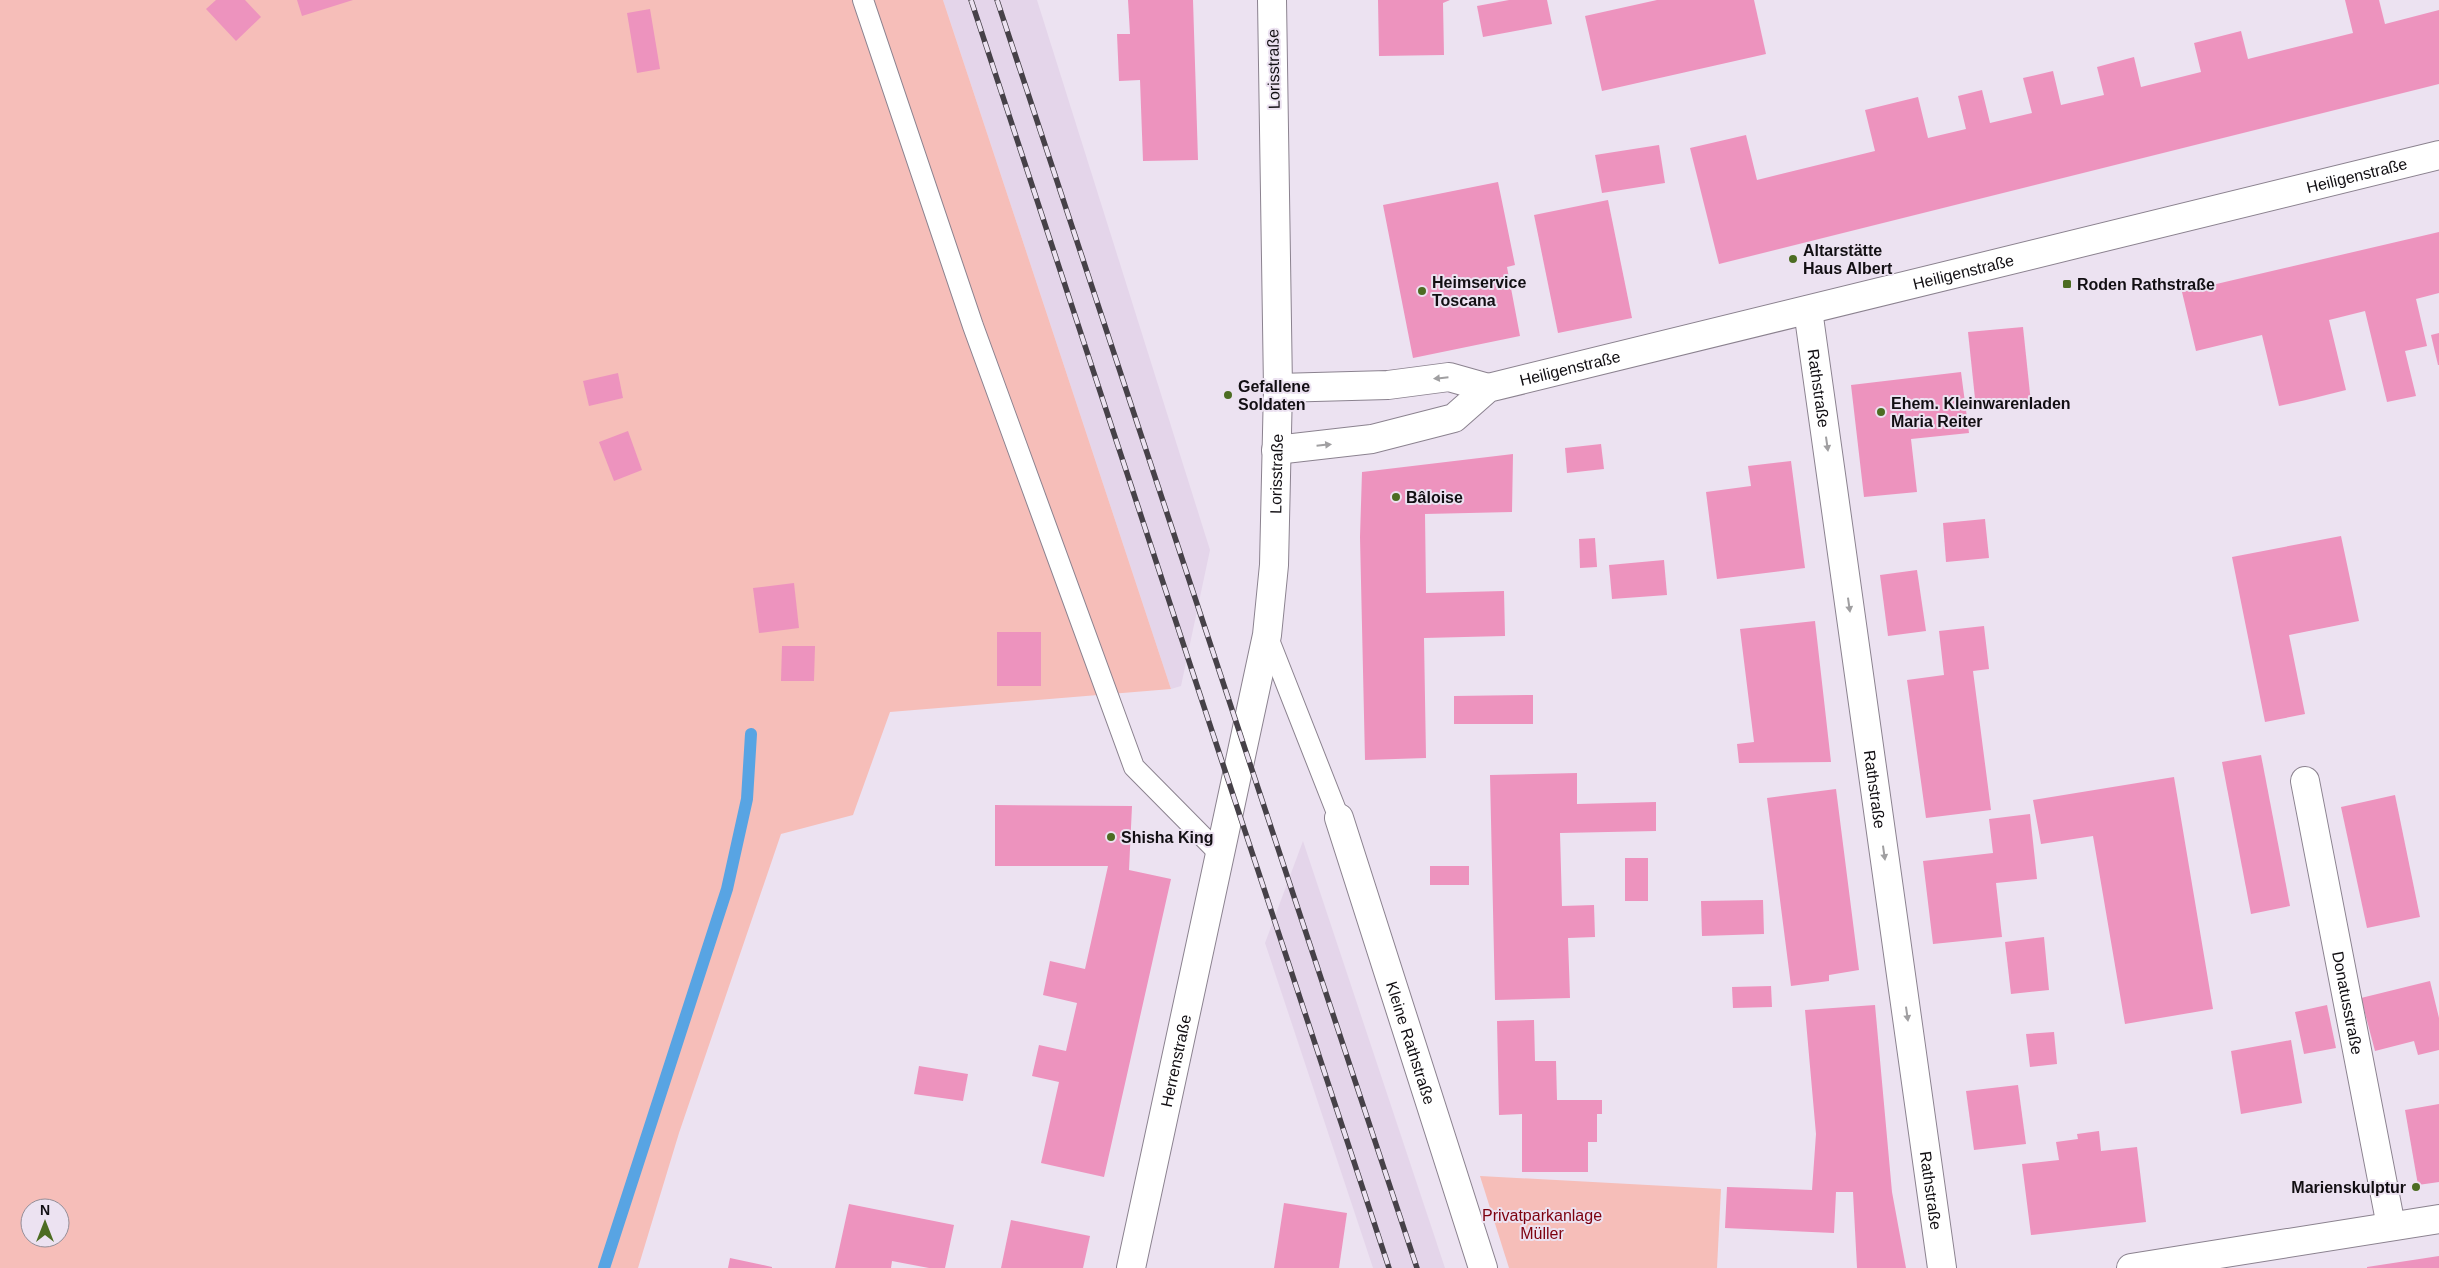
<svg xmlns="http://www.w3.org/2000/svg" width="2439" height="1268" font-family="Helvetica,sans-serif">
  <rect width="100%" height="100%" fill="#ece2f1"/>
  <g fill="#e4d5ea">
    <polygon points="943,0 1037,0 1210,550 1181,686 1171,689"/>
    <polygon points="1303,841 1445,1268 1373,1268 1265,943"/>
  </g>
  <g fill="#f6beb9" fill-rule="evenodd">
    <path d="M 0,0 L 943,0 L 1171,689 L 890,712 L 853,815 L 781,834 L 679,1133 L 638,1268 L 0,1268 ZM 30,1208 L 60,1208 L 60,1238 L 30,1238 Z"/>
    <polygon points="1480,1176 1721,1189 1717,1268 1509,1268"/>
  </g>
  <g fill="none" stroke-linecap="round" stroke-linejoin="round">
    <polyline stroke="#58a4e3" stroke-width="12" points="604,1268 727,889 747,799 751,734"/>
  </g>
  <g fill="#ed93be">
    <polygon points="216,0 245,0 261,17 236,41 206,9"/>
    <polygon points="297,0 353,0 302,16"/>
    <polygon points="1128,0 1193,0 1198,160 1143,161 1140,80 1119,81 1117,34 1130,34"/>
    <polygon points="1378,0 1450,0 1443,3 1444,55 1379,56"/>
    <polygon points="1509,0 1547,0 1552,24 1483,37 1477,6"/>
    <polygon points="1657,0 1754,0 1766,54 1602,91 1585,16"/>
    <polygon points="2345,0 2379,0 2385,24 2439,10 2439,84 1719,264 1690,148 1746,135 1757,180 1875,151 1865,110 1918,97 1928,138 1966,129 1958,96 1982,90 1990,123 2032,113 2023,78 2053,71 2061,105 2104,95 2097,67 2134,57 2141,87 2201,72 2194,43 2241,31 2248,59 2353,33"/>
    <polygon points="650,9 660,69 637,73 627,13"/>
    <polygon points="1659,145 1665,183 1602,193 1595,155"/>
    <polygon points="1498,182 1515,265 1507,267 1520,336 1413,358 1383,205"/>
    <polygon points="1608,200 1632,318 1558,333 1534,215"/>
    <polygon points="2439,232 2439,293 2416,299 2427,346 2405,351 2416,396 2387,402 2365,311 2329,320 2346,390 2306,400 2279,406 2262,335 2196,351 2182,292"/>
    <polygon points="2023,327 2031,403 1976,408 1968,332"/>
    <polygon points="2439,333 2439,365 2438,365 2431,335"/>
    <polygon points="1961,372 1969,433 1911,439 1917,492 1864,497 1851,385"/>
    <polygon points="618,373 623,398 589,406 583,381"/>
    <polygon points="628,431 642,470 614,481 599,442"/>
    <polygon points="1601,444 1604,469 1567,473 1565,448"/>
    <polygon points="1513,454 1512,512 1425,514 1426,593 1504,591 1505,636 1424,638 1426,758 1365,760 1360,537 1362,472"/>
    <polygon points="1791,461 1805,568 1717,579 1706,492 1751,486 1748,466"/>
    <polygon points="1985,519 1989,558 1946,562 1943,523"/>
    <polygon points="2341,536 2359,621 2289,635 2305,714 2265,722 2232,557"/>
    <polygon points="1595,538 1597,567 1580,568 1579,539"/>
    <polygon points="1664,560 1667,595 1612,599 1609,565"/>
    <polygon points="1917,570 1926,631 1888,636 1880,575"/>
    <polygon points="794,583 799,628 759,633 753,588"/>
    <polygon points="1815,621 1831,762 1739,763 1737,744 1754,742 1740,629"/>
    <polygon points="1984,626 1989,669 1973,671 1991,810 1926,818 1907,680 1944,675 1939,631"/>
    <rect x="997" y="632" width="44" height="54"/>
    <polygon points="782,646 815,646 814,681 781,681"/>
    <polygon points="1533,695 1533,724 1454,724 1454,696"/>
    <polygon points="2261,755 2290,906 2251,914 2222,762"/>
    <polygon points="1577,773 1577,804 1656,802 1656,831 1560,833 1562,906 1594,905 1595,937 1568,938 1570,998 1495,1000 1490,775"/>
    <polygon points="2174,777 2213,1009 2125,1024 2093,836 2041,844 2033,800"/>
    <polygon points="1836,789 1859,970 1829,975 1829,981 1791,986 1767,798"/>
    <polygon points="2395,795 2420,917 2367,928 2341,807"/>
    <polygon points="995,805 1132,806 1129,870 1171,879 1104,1177 1041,1163 1059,1082 1032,1076 1039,1045 1066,1051 1077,1003 1043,995 1050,961 1085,969 1108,866 995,866"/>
    <polygon points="2030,814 2037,879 1996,883 2002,937 1933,944 1923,861 1993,853 1989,819"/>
    <rect x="1625" y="858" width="23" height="43"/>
    <rect x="1430" y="866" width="39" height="19"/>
    <polygon points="1763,900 1764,934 1702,936 1701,901"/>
    <polygon points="2044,937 2049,990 2011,994 2005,942"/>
    <polygon points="2430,981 2439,1018 2439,1050 2418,1055 2414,1041 2375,1051 2361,998"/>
    <polygon points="1771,986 1772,1007 1733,1008 1732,987"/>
    <polygon points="1875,1005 1892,1192 1906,1268 1857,1268 1853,1192 1836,1192 1834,1233 1725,1228 1727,1187 1812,1190 1816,1134 1805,1010"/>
    <polygon points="2327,1005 2336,1048 2304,1054 2295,1012"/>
    <polygon points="1534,1020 1535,1061 1556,1061 1557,1100 1602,1100 1602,1114 1597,1114 1597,1142 1588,1142 1588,1172 1522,1172 1522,1114 1499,1115 1497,1021"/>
    <polygon points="2054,1032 2057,1064 2030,1067 2026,1034"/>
    <polygon points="2291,1040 2302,1103 2241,1114 2231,1051"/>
    <polygon points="919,1066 968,1074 963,1101 914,1094"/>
    <polygon points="2018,1085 2026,1144 1974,1150 1966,1091"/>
    <polygon points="2439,1104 2439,1182 2418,1185 2405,1110"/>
    <polygon points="2099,1131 2101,1151 2137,1147 2146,1222 2031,1235 2022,1164 2059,1160 2056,1142 2078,1139 2077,1134"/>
    <polygon points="1284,1203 1347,1213 1339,1268 1274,1268"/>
    <polygon points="849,1204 954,1225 945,1268 929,1268 892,1261 891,1268 835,1268"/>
    <polygon points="1011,1220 1090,1236 1083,1268 1001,1268"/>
    <polygon points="2439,1256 2439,1268 2367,1268 2367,1267"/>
    <polygon points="730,1258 772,1267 772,1268 728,1268"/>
  </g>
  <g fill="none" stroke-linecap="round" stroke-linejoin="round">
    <g stroke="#8b828f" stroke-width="22">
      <g id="lane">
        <polyline points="863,0 973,326 1134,767 1219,853"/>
        <polyline points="1267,635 1339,818"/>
      </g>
    </g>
    <g stroke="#8b828f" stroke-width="30">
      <g id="street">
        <path id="s1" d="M 1808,310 L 1942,1268"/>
        <path id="s2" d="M 2305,781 L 2391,1226"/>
        <path id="s3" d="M 1339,818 L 1483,1268"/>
        <polyline points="2131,1268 2439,1219"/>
      </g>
    </g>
    <g stroke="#8b828f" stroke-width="30">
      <g id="secondary">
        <polyline points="1278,388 1388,385 1449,377 1488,388"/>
        <path id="s4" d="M 1276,450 L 1372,439 L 1454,418 L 1488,388 L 2439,155"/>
        <path id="s5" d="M 1131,1268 L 1267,635 L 1274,565 L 1278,388 L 1272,0"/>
      </g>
    </g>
    <use href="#lane" stroke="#fff" stroke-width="20"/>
    <use href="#street" stroke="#fff" stroke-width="28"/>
    <use href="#secondary" stroke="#fff" stroke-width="28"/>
    <g stroke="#464148" stroke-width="5.5">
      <g id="rail">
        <polyline points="971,0 1389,1268"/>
        <polyline points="997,0 1417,1268"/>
      </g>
    </g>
    <use href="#rail" stroke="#ece2f1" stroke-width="4" stroke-dasharray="11" stroke-linecap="butt"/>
  </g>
  <defs><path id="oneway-solid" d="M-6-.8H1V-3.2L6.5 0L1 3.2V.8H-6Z" transform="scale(1.25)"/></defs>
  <g fill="#a09fa1">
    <use href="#oneway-solid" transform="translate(1441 378) rotate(174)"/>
    <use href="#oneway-solid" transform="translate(1827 444) rotate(82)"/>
    <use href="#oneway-solid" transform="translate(1324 445) rotate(-6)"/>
    <use href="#oneway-solid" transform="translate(1849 605) rotate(82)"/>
    <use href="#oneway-solid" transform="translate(1884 853) rotate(82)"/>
    <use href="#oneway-solid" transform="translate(1907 1014) rotate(82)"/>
  </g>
  <g fill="#4c6c22" stroke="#ece2f1" stroke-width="2">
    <circle cx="1793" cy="259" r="5"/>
    <rect x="2062" y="279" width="10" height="10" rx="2.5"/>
    <circle cx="1422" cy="291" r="5"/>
    <circle cx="1228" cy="395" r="5"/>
    <circle cx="1881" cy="412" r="5"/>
    <circle cx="1396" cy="497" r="5"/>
    <circle cx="1111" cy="837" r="5"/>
    <circle cx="2416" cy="1187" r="5"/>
  </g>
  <g text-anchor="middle" stroke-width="4" stroke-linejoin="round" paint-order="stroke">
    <g font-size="16" fill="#120f13" stroke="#ece2f1">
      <text transform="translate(1273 69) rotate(-91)" y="6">Lorisstraße</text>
      <text dy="6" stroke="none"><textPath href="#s4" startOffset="1121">Heiligenstraße</textPath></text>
      <text dy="6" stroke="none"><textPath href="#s4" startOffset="716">Heiligenstraße</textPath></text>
      <text dy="6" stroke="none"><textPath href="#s4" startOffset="311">Heiligenstraße</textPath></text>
      <text dy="6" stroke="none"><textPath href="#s1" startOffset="79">Rathstraße</textPath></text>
      <text dy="6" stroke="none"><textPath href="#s5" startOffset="809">Lorisstraße</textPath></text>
      <text dy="6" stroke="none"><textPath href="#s1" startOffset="484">Rathstraße</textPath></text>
      <text dy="6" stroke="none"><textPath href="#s2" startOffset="226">Donatusstraße</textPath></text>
      <text dy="6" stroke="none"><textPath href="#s3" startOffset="236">Kleine Rathstraße</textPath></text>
      <text dy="6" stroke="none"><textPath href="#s5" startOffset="212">Herrenstraße</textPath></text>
      <text dy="6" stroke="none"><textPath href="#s1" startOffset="889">Rathstraße</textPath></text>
    </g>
    <g font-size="16" font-weight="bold" fill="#120f13" stroke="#ece2f1" text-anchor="start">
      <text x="1803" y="256">Altarstätte<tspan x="1803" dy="18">Haus Albert</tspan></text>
      <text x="1432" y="288">Heimservice<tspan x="1432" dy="18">Toscana</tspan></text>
      <text x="2077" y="290">Roden Rathstraße</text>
      <text x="1238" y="392">Gefallene<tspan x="1238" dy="18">Soldaten</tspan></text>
      <text x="1891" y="409">Ehem. Kleinwarenladen<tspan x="1891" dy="18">Maria Reiter</tspan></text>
      <text x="1406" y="503">Bâloise</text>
      <text x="1121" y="843">Shisha King</text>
      <text x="2406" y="1193" text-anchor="end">Marienskulptur</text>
    </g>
    <g font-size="16" fill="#7d010f" stroke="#ece2f1">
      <text x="1542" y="1221">Privatparkanlage<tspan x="1542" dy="18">Müller</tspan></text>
    </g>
  </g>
  <g transform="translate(45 1223)"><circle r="24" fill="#ece2f1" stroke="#958e98"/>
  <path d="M0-4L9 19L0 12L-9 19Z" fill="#4c6c22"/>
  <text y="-8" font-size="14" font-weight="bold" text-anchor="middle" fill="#120f13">N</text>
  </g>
</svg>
